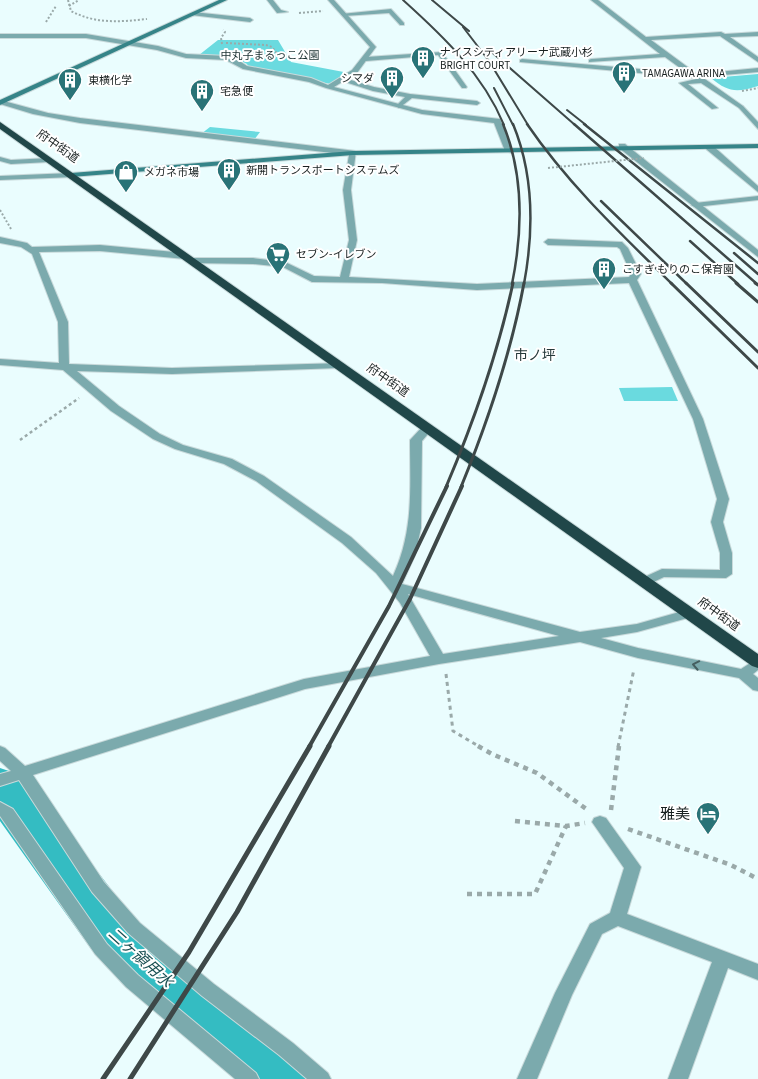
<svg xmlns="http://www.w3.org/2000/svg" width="758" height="1079" font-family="'Source Sans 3','Noto Sans JP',sans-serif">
  <rect width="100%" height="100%" fill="#eafdfe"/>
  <g fill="#6adadf">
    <polygon points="218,40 278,40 291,62 349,73 330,84 248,66 247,64 233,57 199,55"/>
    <path d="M 758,74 L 758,86 C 736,93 728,92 711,78 Z"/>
    <polygon points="210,127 260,132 254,140 201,134"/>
    <polygon points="672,387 678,401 624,401 619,388"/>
  </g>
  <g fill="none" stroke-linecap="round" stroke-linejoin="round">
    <polygon fill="#34bcc2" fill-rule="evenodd" points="0,768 18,774 43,801 131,915 229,998 311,1059 320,1079 241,1079 187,1036 91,949 0,821"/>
    <g stroke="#c9dadb" stroke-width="2">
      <g id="lane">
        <polygon points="267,0 273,0 281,10 288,12 277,13"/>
        <polygon points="591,0 598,0 646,37 721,32 725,34 758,32 758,36 730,37 758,57 758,62 720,36 651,40 697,74 758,68 758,72 702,77 743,106 743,108 739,108 701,83 688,84 718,108 712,109 679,83 696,79 693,78 520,62 520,60 522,59 687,73 665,57 589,62 589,60 591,59 660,54"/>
        <polygon points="391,9 404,23 404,25 400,25 389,13 344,16 341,14"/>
        <polygon points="193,12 250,18 253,20 250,22 191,15"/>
        <polygon points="442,52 467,87 466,88 462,88 438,55 366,61 363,59 366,57"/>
        <polygon points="344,78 374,87 410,94 477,101 480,103 477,105 412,98 399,108 396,106 405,97 373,91 342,81 341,80"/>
        <polygon points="706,145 712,145 758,186 758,192 706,149"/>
        <polygon points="0,157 11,160 49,158 53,160 49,162 11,164 0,161"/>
        <polygon points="758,196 758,200 695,207 691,205 695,203"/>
        <polygon points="600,816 606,818 641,867 627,914 758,964 758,980 728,968 688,1079 668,1079 712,962 618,926 602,934 572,995 537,1079 517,1079 555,993 590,924 610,913 624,868 592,822 594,818"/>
      </g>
    </g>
    <g stroke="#c9dadb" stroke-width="2">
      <g id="street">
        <polygon points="328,0 334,0 376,47 357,73 334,87 422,110 500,119 513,151 512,153 505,151 494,123 422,114 326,88 309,82 243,69 226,60 186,58 157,50 86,38 0,38 0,34 86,34 158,46 186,54 227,56 241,62 247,66 311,78 328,85 352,70 370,47"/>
        <polygon points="0,100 48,113 80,118 356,151 351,190 357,240 349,277 477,284 629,277 631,274 620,249 617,247 548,245 544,242 548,239 622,242 628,248 641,274 637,280 703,419 729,499 723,522 732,553 732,574 726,578 664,577 645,586 638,582 640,579 662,569 720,570 720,553 711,522 717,499 693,419 629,283 477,290 382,283 312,282 283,267 253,264 190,263 190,259 193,258 253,258 285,262 314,276 340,277 349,240 343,190 349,155 80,123 33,114 0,104"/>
        <polygon points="739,106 743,106 758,122 758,129 739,108"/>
        <polygon points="619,144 625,144 758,250 758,257 619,148"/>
        <polygon points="71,173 75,175 74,177 0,180 0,176"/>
        <path d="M 0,237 L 27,243 L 32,247 L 100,245 L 185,253 L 189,256 L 185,259 L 100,251 L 39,252 L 68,322 L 69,364 L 172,368 L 343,363 L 344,365 L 339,368 L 172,374 L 77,371 L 119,406 L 160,434 L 183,445 L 232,459 L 264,476 L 351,537 L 393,576 C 414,530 410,489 410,440 L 423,426 L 431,426 L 433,428 L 422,441 L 421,528 L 415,555 L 402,584 L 580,632 L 637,624 L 690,609 L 695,610 L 697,613 L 695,616 L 637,632 L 601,638 L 638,648 L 741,669 L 758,658 L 758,670 L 753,674 L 758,678 L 758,691 L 753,690 L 739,678 L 638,658 L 580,642 L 439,664 L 305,689 L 33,775 L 104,882 L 140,923 L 214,984 L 293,1043 L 328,1073 L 331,1079 L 307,1079 L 279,1055 L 202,996 L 128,933 L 92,892 L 19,780 L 0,786 L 0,774 L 11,771 L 0,761 L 0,746 L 5,748 L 25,766 L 304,679 L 430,656 L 400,603 L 376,573 L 342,543 L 256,481 L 224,464 L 175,449 L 153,439 L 111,411 L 63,370 L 0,365 L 0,359 L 59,363 L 58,322 L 32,254 L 21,247 L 0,243 ZM 408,594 L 559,636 L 443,654 Z"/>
        <polygon points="0,802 13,809 107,944 138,975 256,1073 259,1079 235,1079 126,987 95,954 0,816"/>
      </g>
    </g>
    <g stroke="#c9dadb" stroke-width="2">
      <g id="secondary">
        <polygon points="219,0 227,0 0,105 0,100"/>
        <polygon points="758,144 758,148 353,155 71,177 67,175 71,173 353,151"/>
      </g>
    </g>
    <g stroke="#c9dadb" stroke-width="2">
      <polygon id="highway" points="0,122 758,654 758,668 752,666 0,129"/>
    </g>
    <g stroke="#9aa9a9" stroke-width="2" stroke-dasharray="2 2" stroke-linecap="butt">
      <path d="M 68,0 L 71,11 C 95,24 120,22 147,19"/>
      <polyline points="69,6 79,0"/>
      <polyline points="299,13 323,11"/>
      <polyline points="46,22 56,6"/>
      <polyline points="226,43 266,45 272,47 282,60"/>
      <polyline points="222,44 221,38 225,32 223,30"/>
      <polyline points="742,91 758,88"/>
      <polyline points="0,210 11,229"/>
    </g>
    <polyline stroke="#9aa9a9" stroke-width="2.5" stroke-dasharray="3 3" stroke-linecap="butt" points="20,440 79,398"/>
    <g stroke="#9aa9a9" stroke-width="3" stroke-dasharray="4 4" stroke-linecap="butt">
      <polyline points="446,674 453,731 480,747"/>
      <polyline points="618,747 634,669"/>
    </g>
    <g stroke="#9aa9a9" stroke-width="4.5" stroke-dasharray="5 5" stroke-linecap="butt">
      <polyline points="478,746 492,754 537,773 589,811"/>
      <polyline points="611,810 619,746"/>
      <polyline points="515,821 566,826 585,823"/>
      <polyline points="628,829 731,865 758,879"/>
      <polyline points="467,894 535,894 566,826"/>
    </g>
    <use href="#lane" fill="#7baaad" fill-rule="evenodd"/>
    <use href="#street" fill="#7baaad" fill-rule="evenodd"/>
    <use href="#secondary" fill="#358488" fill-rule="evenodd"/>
    <use href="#highway" fill="#204749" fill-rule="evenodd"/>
    <g stroke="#3e4848" stroke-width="2">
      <path d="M 403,0 C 443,36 483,74 504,125"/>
      <polyline points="432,0 469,31"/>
      <polyline points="463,27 489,61 528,125"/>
      <polyline points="487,48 575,125"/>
      <polyline points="494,88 513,125"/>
      <polyline points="567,110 586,125"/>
    </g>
    <g stroke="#3e4848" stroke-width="2.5">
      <path d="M 503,124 C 524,175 523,230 512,284"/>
      <path d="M 513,124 C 534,175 534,230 524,284"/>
      <path d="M 527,124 C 568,184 620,233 672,284"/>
      <polyline points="574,124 757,284"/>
      <polyline points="584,124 758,263"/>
      <polyline points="601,201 687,284"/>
      <polyline points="690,241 738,284"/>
      <polyline points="734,253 758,274"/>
    </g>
    <g stroke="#3e4848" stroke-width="3">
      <polyline points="671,283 758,368"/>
      <polyline points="686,283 758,352"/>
      <polyline points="736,283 758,302"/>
      <polyline points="755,283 758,285"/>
      <path d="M 446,487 C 474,421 498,353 513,283"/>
      <path d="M 461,487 C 488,421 511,353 524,283"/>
    </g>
    <g stroke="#3e4848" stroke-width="4">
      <polyline points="309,747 389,606 447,486"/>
      <polyline points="328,747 410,599 462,486"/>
    </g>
    <g stroke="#3e4848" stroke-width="5">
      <polyline points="103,1079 189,952 310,746"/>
      <polyline points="130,1079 237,912 329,746"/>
    </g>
    <polyline stroke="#9aa9a9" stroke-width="2" stroke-dasharray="2 2" stroke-linecap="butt" points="548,168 644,158"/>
  </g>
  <defs><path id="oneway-chevron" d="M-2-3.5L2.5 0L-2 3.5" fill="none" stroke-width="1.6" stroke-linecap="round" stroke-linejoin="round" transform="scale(1.25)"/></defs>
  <use stroke="#455f60" href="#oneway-chevron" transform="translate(696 665) rotate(-169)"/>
  <defs>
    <g id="building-pin" transform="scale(1.25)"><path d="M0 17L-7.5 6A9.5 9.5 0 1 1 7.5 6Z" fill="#297377" stroke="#fff"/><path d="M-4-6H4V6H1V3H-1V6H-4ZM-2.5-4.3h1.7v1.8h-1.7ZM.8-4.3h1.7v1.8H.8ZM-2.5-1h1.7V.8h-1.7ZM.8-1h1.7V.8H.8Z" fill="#fff"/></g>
    <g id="shop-pin" transform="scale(1.25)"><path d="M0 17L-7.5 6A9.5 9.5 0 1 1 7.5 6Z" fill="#297377" stroke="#fff"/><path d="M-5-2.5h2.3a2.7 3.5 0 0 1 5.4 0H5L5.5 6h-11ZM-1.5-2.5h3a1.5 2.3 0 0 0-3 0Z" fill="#fff"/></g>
    <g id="supermarket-pin" transform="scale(1.25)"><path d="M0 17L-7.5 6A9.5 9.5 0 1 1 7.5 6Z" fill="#297377" stroke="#fff"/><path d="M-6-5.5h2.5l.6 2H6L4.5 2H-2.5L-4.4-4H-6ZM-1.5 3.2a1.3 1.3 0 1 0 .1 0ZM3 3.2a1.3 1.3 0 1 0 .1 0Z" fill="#fff"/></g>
    <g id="hotel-pin" transform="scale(1.25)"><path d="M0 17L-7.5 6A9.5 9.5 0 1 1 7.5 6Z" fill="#297377" stroke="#fff"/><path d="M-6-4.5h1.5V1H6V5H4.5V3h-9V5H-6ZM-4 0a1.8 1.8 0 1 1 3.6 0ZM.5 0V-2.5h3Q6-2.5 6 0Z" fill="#fff"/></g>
  </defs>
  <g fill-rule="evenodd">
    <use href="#building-pin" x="423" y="58"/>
    <use href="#building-pin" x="624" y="73"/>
    <use href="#building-pin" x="392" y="78"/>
    <use href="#building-pin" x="70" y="80"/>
    <use href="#building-pin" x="202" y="91"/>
    <use href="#building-pin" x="229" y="170"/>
    <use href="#shop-pin" x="126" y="172"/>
    <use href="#supermarket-pin" x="278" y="254"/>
    <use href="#building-pin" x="604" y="269"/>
    <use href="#hotel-pin" x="708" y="814"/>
  </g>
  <g text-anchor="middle" stroke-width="4" stroke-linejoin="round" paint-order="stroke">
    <g font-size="11" fill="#192121" stroke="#fff" text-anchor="start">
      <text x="440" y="56">ナイスシティアリーナ武蔵小杉<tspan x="440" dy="13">BRIGHT COURT</tspan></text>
      <text x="642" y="77">TAMAGAWA ARINA</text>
      <text x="374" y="82" text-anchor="end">シマダ</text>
      <text x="88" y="84">東横化学</text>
      <text x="220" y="95">宅急便</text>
      <text x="246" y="174">新開トランスポートシステムズ</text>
      <text x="144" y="176">メガネ市場</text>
      <text x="296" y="258">セブン-イレブン</text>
      <text x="622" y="273">こすぎ もりのこ保育園</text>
    </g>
    <g font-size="11" fill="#1a3031" stroke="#fff">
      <text x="270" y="59">中丸子まるっこ公園</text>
    </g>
    <g font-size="12" fill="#192121" stroke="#fff">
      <text transform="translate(58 146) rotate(35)" y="4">府中街道</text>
      <text transform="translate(388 380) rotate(35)" y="4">府中街道</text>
      <text transform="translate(719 614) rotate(36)" y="4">府中街道</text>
    </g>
    <g font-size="14" fill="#253839" stroke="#fff">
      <text x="535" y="360">市ノ坪</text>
    </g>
    <g font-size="15" fill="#192121" stroke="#fff" text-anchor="end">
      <text x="690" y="819">雅美</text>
    </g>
    <g font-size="16" font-style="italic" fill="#195053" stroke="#fff">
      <text transform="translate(141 957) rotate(42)" y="6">二ヶ領用水</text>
    </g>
  </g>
</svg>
